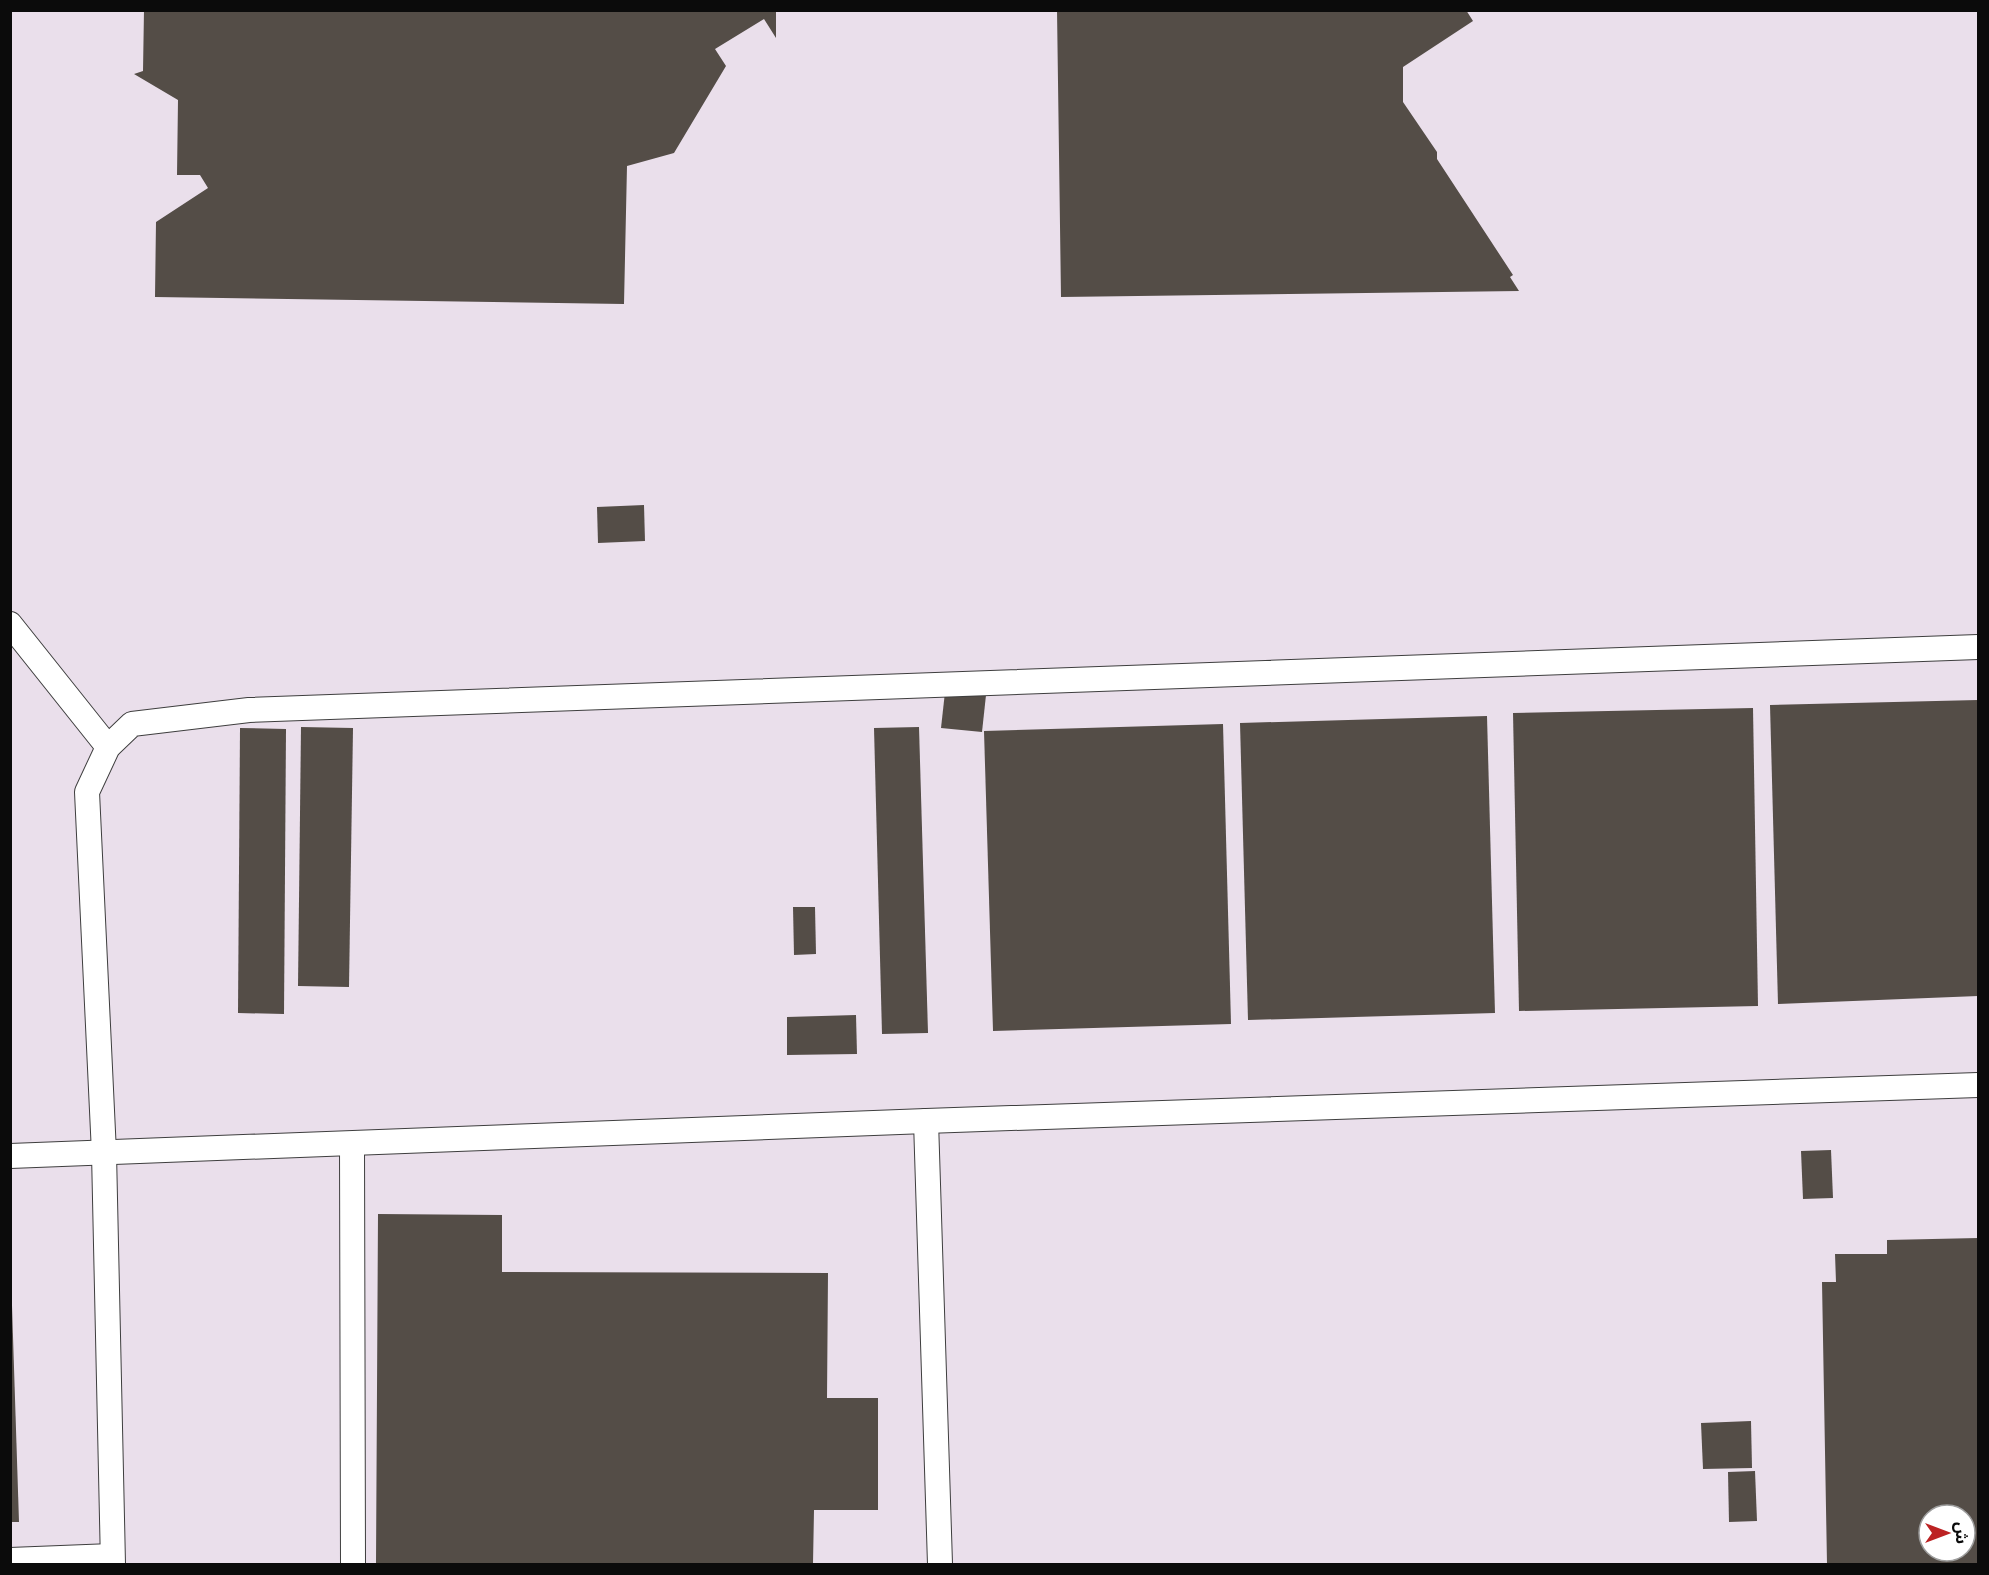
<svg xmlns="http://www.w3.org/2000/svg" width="1989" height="1575" font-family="Lora,'Noto Sans Arabic',serif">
  <rect width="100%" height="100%" fill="#fffce9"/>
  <path fill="#eadfeb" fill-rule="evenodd" d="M 11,11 L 1978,11 L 1978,1564 L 11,1564 ZM 1929,1515 L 1965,1515 L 1965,1551 L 1929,1551 Z"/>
  <g fill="#544d47" fill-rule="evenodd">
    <polygon points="144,10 776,10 776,38 764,19 715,49 726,66 674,153 627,166 624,304 155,297 156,222 208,188 200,175 177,175 178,100 134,74 143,71"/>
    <polygon points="1057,10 1466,10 1473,21 1403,67 1403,102 1437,152 1437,159 1513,275 1510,277 1519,291 1061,297"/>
    <polygon points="644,505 645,541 598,543 597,507"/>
    <polygon points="945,692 986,695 982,732 941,728"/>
    <polygon points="1978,700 1978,996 1778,1004 1770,705"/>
    <polygon points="1753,708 1758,1006 1519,1011 1513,713"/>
    <polygon points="1487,716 1495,1013 1248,1020 1240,723"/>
    <polygon points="1223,724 1231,1024 993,1031 984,731"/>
    <polygon points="301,727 353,728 349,987 298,986"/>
    <polygon points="919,727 928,1033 882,1034 874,728"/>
    <polygon points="240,728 286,729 284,1014 238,1013"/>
    <polygon points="793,907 815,907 816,954 794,955"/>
    <polygon points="856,1015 857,1054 787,1055 787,1017"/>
    <polygon points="1831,1150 1833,1198 1803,1199 1801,1151"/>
    <polygon points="378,1214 502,1215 502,1272 828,1273 827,1398 878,1398 878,1510 814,1510 813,1564 376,1564"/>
    <path d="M 1978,1238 L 1978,1564 L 1827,1564 L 1822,1282 L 1836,1282 L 1835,1254 L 1887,1254 L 1887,1240 ZM 1929,1515 L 1965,1515 L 1965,1551 L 1929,1551 Z"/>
    <polygon points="10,1306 12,1306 19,1522 10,1522"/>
    <polygon points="1751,1421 1752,1468 1703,1469 1701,1423"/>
    <polygon points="1755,1471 1757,1521 1729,1522 1728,1472"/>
  </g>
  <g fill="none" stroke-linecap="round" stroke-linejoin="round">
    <g stroke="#3e3e3e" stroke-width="26">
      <g id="service">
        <polyline points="10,624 108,747"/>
        <polyline points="926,1121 940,1564"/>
        <polyline points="352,1144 353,1564"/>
        <polyline points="10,1156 926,1121 1978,1085"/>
        <polyline points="10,1560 112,1556"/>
        <polyline points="113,1564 104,1153 87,792 108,747 132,724 249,710 1978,647"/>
      </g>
    </g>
    <use href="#service" stroke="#fff" stroke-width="24"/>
  </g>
  <rect width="1989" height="1575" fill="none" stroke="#0b0b0b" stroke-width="24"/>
  <g transform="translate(1947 1533) rotate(90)"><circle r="28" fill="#ffffff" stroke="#9d9d9d" stroke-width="1.5"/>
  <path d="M0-4.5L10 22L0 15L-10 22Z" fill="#bc2223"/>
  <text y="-9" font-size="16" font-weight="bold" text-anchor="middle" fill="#0b0b0b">ش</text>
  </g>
</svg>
